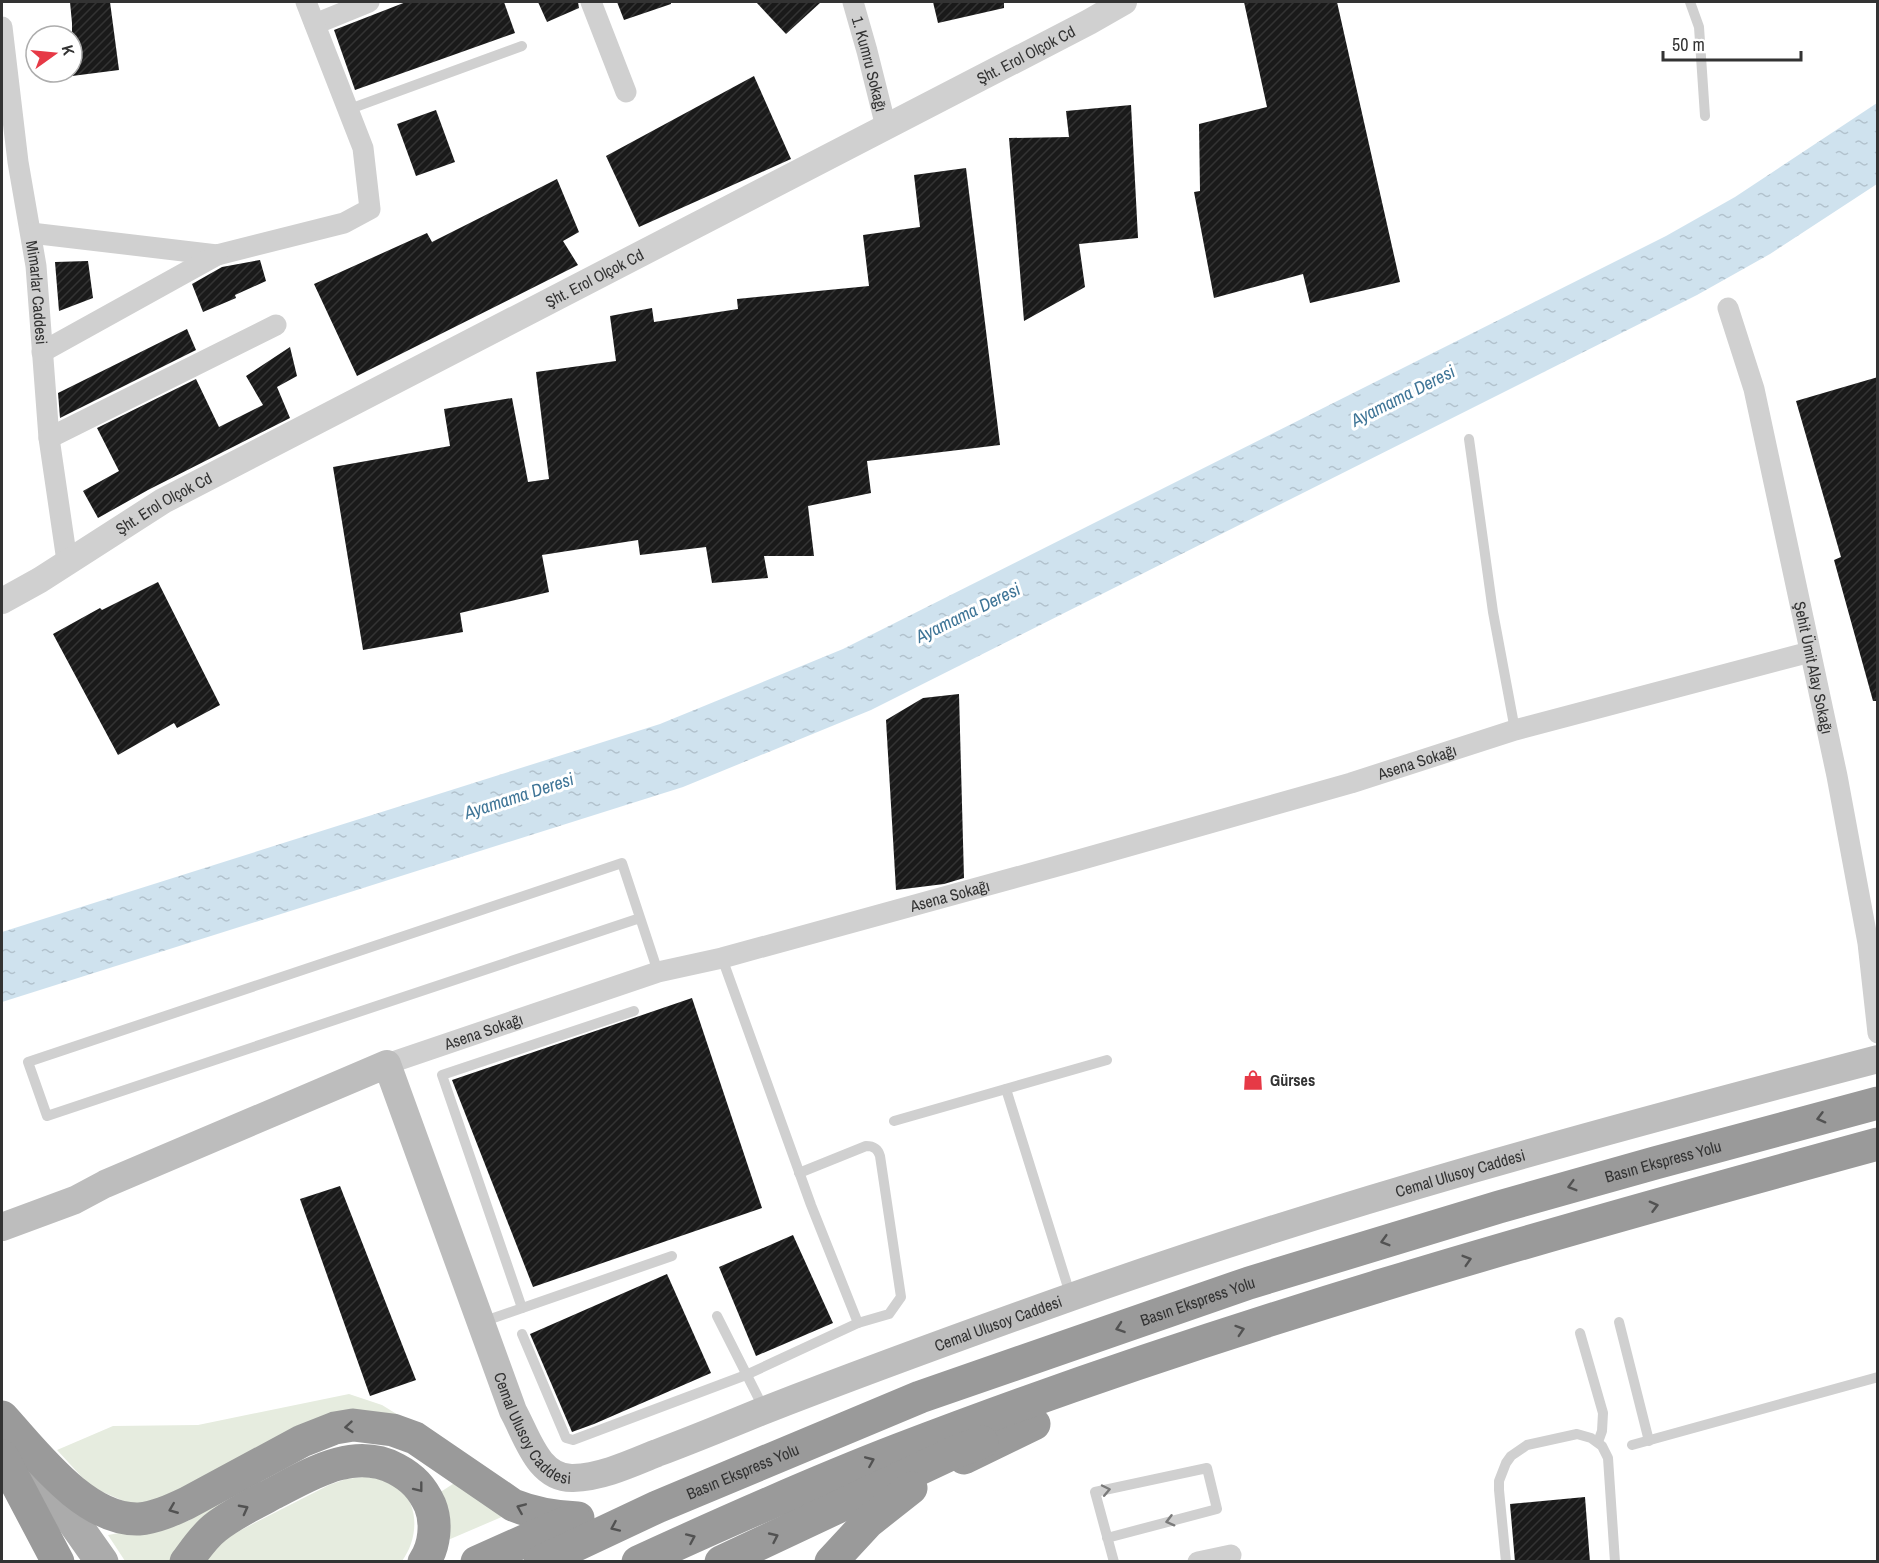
<svg xmlns="http://www.w3.org/2000/svg" width="1879" height="1563" font-family="'Archivo Narrow',sans-serif">
  <defs>
    <pattern id="water-ripples" width="26" height="14" patternUnits="userSpaceOnUse" patternTransform="scale(1.5)"><rect width="26" height="14" fill="#cfe2ee"/><path d="M2 4q2-2 4 0t4 0M15 11q2-2 4 0t4 0" fill="none" stroke="#b2c2cd"/></pattern>
    <pattern id="building-hatch" width="6" height="6" patternUnits="userSpaceOnUse" patternTransform="scale(1.5)"><rect width="6" height="6" fill="#1a1a1a"/><path d="M-1 1l2-2M0 6l6-6M5 7l2-2" fill="none" stroke="#333"/></pattern>
  </defs>
  <rect width="100%" height="100%" fill="#fff"/>
  <g fill="#e6ecdf">
    <polygon points="349,1394 382,1405 416,1426 382,1416 140,1508 91,1487 57,1450 113,1426 198,1425"/>
    <path d="M 364,1477 C 375,1478 390,1480 399,1488 C 421,1507 417,1541 402,1561 L 201,1562 L 217,1544 L 241,1530 L 329,1485 L 346,1479 Z"/>
    <polygon points="456,1482 504,1516 448,1540 439,1493"/>
    <polygon points="228,1496 171,1561 125,1561 108,1535 188,1521"/>
  </g>
  <polygon fill="url(#water-ripples)" points="1877,103 1877,184 1770,254 1697,295 871,710 683,787 2,1002 2,932 660,724 843,649 1666,236 1735,197"/>
  <g fill="url(#building-hatch)">
    <polygon points="70,2 110,2 119,70 72,76 72,23"/>
    <polygon points="406,2 504,2 515,33 355,90 334,30"/>
    <polygon points="538,2 578,2 579,8 547,22"/>
    <polygon points="617,2 671,2 671,4 624,20"/>
    <polygon points="756,2 821,2 786,34"/>
    <polygon points="933,2 1004,2 1004,8 938,23"/>
    <polygon points="1244,2 1337,2 1400,282 1310,303 1303,274 1214,298 1194,192 1200,191 1199,124 1267,107"/>
    <polygon points="754,76 791,159 639,227 606,156"/>
    <polygon points="1131,105 1138,238 1079,244 1085,287 1024,321 1009,138 1069,137 1066,111"/>
    <polygon points="436,110 455,162 416,176 397,124"/>
    <polygon points="966,168 1000,445 867,461 871,493 808,506 814,556 764,556 768,578 712,583 706,547 640,555 638,540 542,555 549,592 460,613 463,632 363,650 333,467 450,446 444,409 512,398 528,482 549,479 536,372 616,361 610,316 652,308 654,322 738,309 737,299 869,286 863,235 920,227 914,175"/>
    <polygon points="557,179 579,232 563,241 578,265 357,376 314,284 427,233 432,242"/>
    <polygon points="260,260 266,281 235,295 236,298 203,312 192,284 222,267"/>
    <polygon points="88,261 93,298 59,311 55,262"/>
    <polygon points="187,329 196,350 60,418 58,393"/>
    <polygon points="290,347 297,376 277,387 290,418 148,490 98,518 83,491 119,471 97,428 196,379 219,427 263,405 246,376"/>
    <polygon points="1878,377 1878,701 1873,701 1834,560 1841,557 1796,401"/>
    <polygon points="158,582 220,705 177,728 174,723 118,755 53,634 100,608 102,610"/>
    <polygon points="959,694 964,878 944,884 896,890 886,720 923,698"/>
    <polygon points="692,998 762,1208 533,1287 452,1080"/>
    <polygon points="340,1186 416,1380 370,1396 300,1199"/>
    <polygon points="793,1235 833,1323 756,1356 719,1267"/>
    <polygon points="667,1274 711,1373 594,1424 572,1432 530,1334"/>
    <polygon points="1585,1497 1590,1562 1515,1562 1510,1504"/>
  </g>
  <g fill="none" stroke-linecap="round" stroke-linejoin="round">
    <g stroke="#d0d0d0" stroke-width="10">
      <polyline points="1690,2 1699,27 1705,116"/>
      <polyline points="347,110 522,46"/>
      <polyline points="1469,439 1493,612 1515,730"/>
      <polyline points="640,918 47,1116 28,1062 622,863 658,972"/>
      <polyline points="722,958 811,1205 858,1323"/>
      <polyline points="1006,1089 1071,1297"/>
      <polyline points="894,1121 1107,1060"/>
      <polyline points="522,1308 442,1075 634,1011"/>
      <polyline points="717,1316 764,1409"/>
      <polyline points="482,1322 672,1256"/>
      <polyline points="1619,1322 1649,1441"/>
      <polyline points="1580,1333 1603,1413 1602,1431 1598,1442"/>
      <path d="M 522,1334 L 566,1438 L 573,1440 L 746,1375 L 858,1323 L 889,1314 L 901,1297 L 880,1156 C 878,1149 874,1146 866,1146 L 799,1173"/>
      <polyline points="1632,1445 1878,1377"/>
      <polyline points="1107,1538 1217,1509 1207,1468 1095,1492 1114,1562"/>
      <polyline points="1506,1562 1499,1490 1499,1481 1506,1463 1511,1456 1527,1445 1577,1434 1591,1438 1602,1446 1608,1458 1615,1562"/>
    </g>
    <g stroke="#d0d0d0" stroke-width="21">
      <polyline points="591,2 626,92"/>
      <path id="s1" d="M 853,2 L 867,51 L 886,127"/>
      <polyline points="315,24 369,2"/>
      <path id="s2" d="M 2,27 L 18,162 L 36,266 L 49,438 L 67,561"/>
      <polyline points="31,233 217,255 344,223 370,209 363,148 306,2"/>
      <path id="s3" d="M 1728,308 L 1754,389 L 1837,776 L 1868,943 L 1878,1033"/>
      <polyline points="42,352 217,255"/>
      <polyline points="49,438 276,325"/>
      <path id="s4" d="M 387,1064 L 658,972 L 722,958 L 1079,860 L 1351,783 L 1515,730 L 1810,652"/>
      <polyline points="1198,1562 1231,1555"/>
    </g>
    <path stroke="#d0d0d0" stroke-width="26" id="s5" d="M 2,601 L 40,580 L 163,501 L 1089,22 L 1124,2"/>
    <path stroke="#bdbdbd" stroke-width="28" id="s6" d="M 2,1227 L 75,1200 L 105,1184 L 387,1064 L 513,1411 C 527,1436 538,1479 573,1478 C 602,1477 630,1464 657,1453 C 692,1440 726,1426 760,1412 C 863,1372 967,1334 1071,1297 C 1336,1203 1606,1130 1878,1059"/>
    <polyline stroke="#ababab" stroke-width="33" points="32,1463 102,1562"/>
    <g stroke="#9a9a9a" stroke-width="33">
      <path d="M 2,1417 C 35,1453 85,1521 139,1519 C 155,1518 172,1510 187,1503 L 302,1441 L 335,1428 L 353,1425 L 393,1430 L 415,1438 L 513,1505 C 535,1514 554,1517 578,1518"/>
      <polyline points="2,1456 58,1562"/>
      <polyline points="964,1458 1034,1424"/>
      <path d="M 186,1562 C 195,1550 204,1536 216,1527 C 234,1513 255,1503 276,1492 C 312,1473 355,1447 396,1469 C 413,1478 422,1488 430,1505 C 437,1522 435,1546 424,1562"/>
      <polyline points="477,1562 574,1519"/>
      <path id="s7" d="M 540,1562 L 657,1507 L 920,1397 L 1249,1283 L 1499,1207 L 1655,1163 L 1878,1103"/>
      <path d="M 638,1562 C 723,1523 810,1484 898,1450 C 1217,1327 1547,1234 1878,1144"/>
      <polyline points="721,1562 953,1453 982,1442"/>
      <polyline points="831,1562 868,1522 911,1488"/>
    </g>
  </g>
  <defs><path id="oneway-chevron" d="M-2-3.5L2.5 0L-2 3.5" fill="none" stroke-width="1.6" stroke-linecap="round" stroke-linejoin="round" transform="scale(1.5)"/></defs>
  <g stroke="#525252">
    <use href="#oneway-chevron" transform="translate(1821 1118) rotate(165)"/>
    <use href="#oneway-chevron" transform="translate(1572 1186) rotate(164)"/>
    <use href="#oneway-chevron" transform="translate(1654 1206) rotate(-15)"/>
    <use href="#oneway-chevron" transform="translate(1385 1241) rotate(164)"/>
    <use href="#oneway-chevron" transform="translate(1467 1260) rotate(-17)"/>
    <use href="#oneway-chevron" transform="translate(1120 1328) rotate(161)"/>
    <use href="#oneway-chevron" transform="translate(1240 1330) rotate(-18)"/>
    <use href="#oneway-chevron" transform="translate(349 1427) rotate(175)"/>
    <use href="#oneway-chevron" transform="translate(870 1461) rotate(-23)"/>
    <use href="#oneway-chevron" transform="translate(419 1488) rotate(52)"/>
    <use href="#oneway-chevron" transform="translate(521 1508) rotate(-157)"/>
    <use href="#oneway-chevron" transform="translate(173 1509) rotate(158)"/>
    <use href="#oneway-chevron" transform="translate(244 1509) rotate(-28)"/>
    <use href="#oneway-chevron" transform="translate(615 1527) rotate(156)"/>
    <use href="#oneway-chevron" transform="translate(774 1537) rotate(-25)"/>
    <use href="#oneway-chevron" transform="translate(691 1538) rotate(-24)"/>
  </g>
  <g stroke="#7a7a7a">
    <use href="#oneway-chevron" transform="translate(1106 1490) rotate(-12)"/>
    <use href="#oneway-chevron" transform="translate(1170 1521) rotate(165)"/>
  </g>
  <defs>
    <g id="shop-bare" transform="scale(1.62)"><path d="M-5-2.5h2.3a2.7 3.5 0 0 1 5.4 0H5L5.5 6h-11ZM-1.5-2.5h3a1.5 2.3 0 0 0-3 0Z" fill="#e63946" stroke="#fff" stroke-width="2.5" paint-order="stroke"/></g>
  </defs>
  <g fill-rule="evenodd">
    <use href="#shop-bare" x="1253" y="1080"/>
  </g>
  <g text-anchor="middle" stroke-width="6" stroke-linejoin="round" paint-order="stroke">
    <g font-size="16" fill="#333" stroke="#fff">
      <text dy="6" stroke="none"><textPath href="#s5" startOffset="1161">Şht. Erol Olçok Cd</textPath></text>
      <text dy="6" stroke="none"><textPath href="#s1" startOffset="64">1. Kumru Sokağı</textPath></text>
      <text dy="6" stroke="none"><textPath href="#s5" startOffset="675">Şht. Erol Olçok Cd</textPath></text>
      <text dy="6" stroke="none"><textPath href="#s2" startOffset="268">Mimarlar Caddesi</textPath></text>
      <text dy="6" stroke="none"><textPath href="#s5" startOffset="189">Şht. Erol Olçok Cd</textPath></text>
      <text dy="6" stroke="none"><textPath href="#s3" startOffset="370">Şehit Ümit Alay Sokağı</textPath></text>
      <text dy="6" stroke="none"><textPath href="#s4" startOffset="1074">Asena Sokağı</textPath></text>
      <text dy="6" stroke="none"><textPath href="#s4" startOffset="588">Asena Sokağı</textPath></text>
      <text dy="6" stroke="none"><textPath href="#s4" startOffset="102">Asena Sokağı</textPath></text>
      <text dy="6" stroke="none"><textPath href="#s7" startOffset="1194">Basın Ekspress Yolu</textPath></text>
      <text dy="6" stroke="none"><textPath href="#s6" startOffset="1822">Cemal Ulusoy Caddesi</textPath></text>
      <text dy="6" stroke="none"><textPath href="#s7" startOffset="708">Basın Ekspress Yolu</textPath></text>
      <text dy="6" stroke="none"><textPath href="#s6" startOffset="1336">Cemal Ulusoy Caddesi</textPath></text>
      <text dy="6" stroke="none"><textPath href="#s6" startOffset="814">Cemal Ulusoy Caddesi</textPath></text>
      <text dy="6" stroke="none"><textPath href="#s7" startOffset="222">Basın Ekspress Yolu</textPath></text>
    </g>
    <g font-size="16" font-weight="bold" fill="#333" stroke="#fff" text-anchor="start">
      <text x="1270" y="1086">Gürses</text>
    </g>
    <g font-size="18" font-style="italic" fill="#3f7597" stroke="#fff">
      <text transform="translate(1403 396) rotate(-27)" y="6">Ayamama Deresi</text>
      <text transform="translate(968 613) rotate(-26)" y="6">Ayamama Deresi</text>
      <text transform="translate(519 796) rotate(-18)" y="6">Ayamama Deresi</text>
    </g>
  </g>
  <rect width="1879" height="1563" fill="none" stroke="#333333" stroke-width="6"/>
  <g transform="translate(54 54) rotate(75)"><circle r="28" fill="#ffffff" stroke="#adadad" stroke-width="1.5"/>
  <path d="M0-4.5L10 22L0 15L-10 22Z" fill="#e63946"/>
  <text y="-9" font-size="16" font-weight="bold" text-anchor="middle" fill="#333333">K</text>
  </g>
  <path d="M1663 51v9h138v-9" fill="none" stroke="#333333" stroke-width="3"/>
  <text x="1672" y="51" font-size="18" fill="#333333" stroke="#ffffff" stroke-width="4.5" paint-order="stroke">50 m</text>
</svg>
